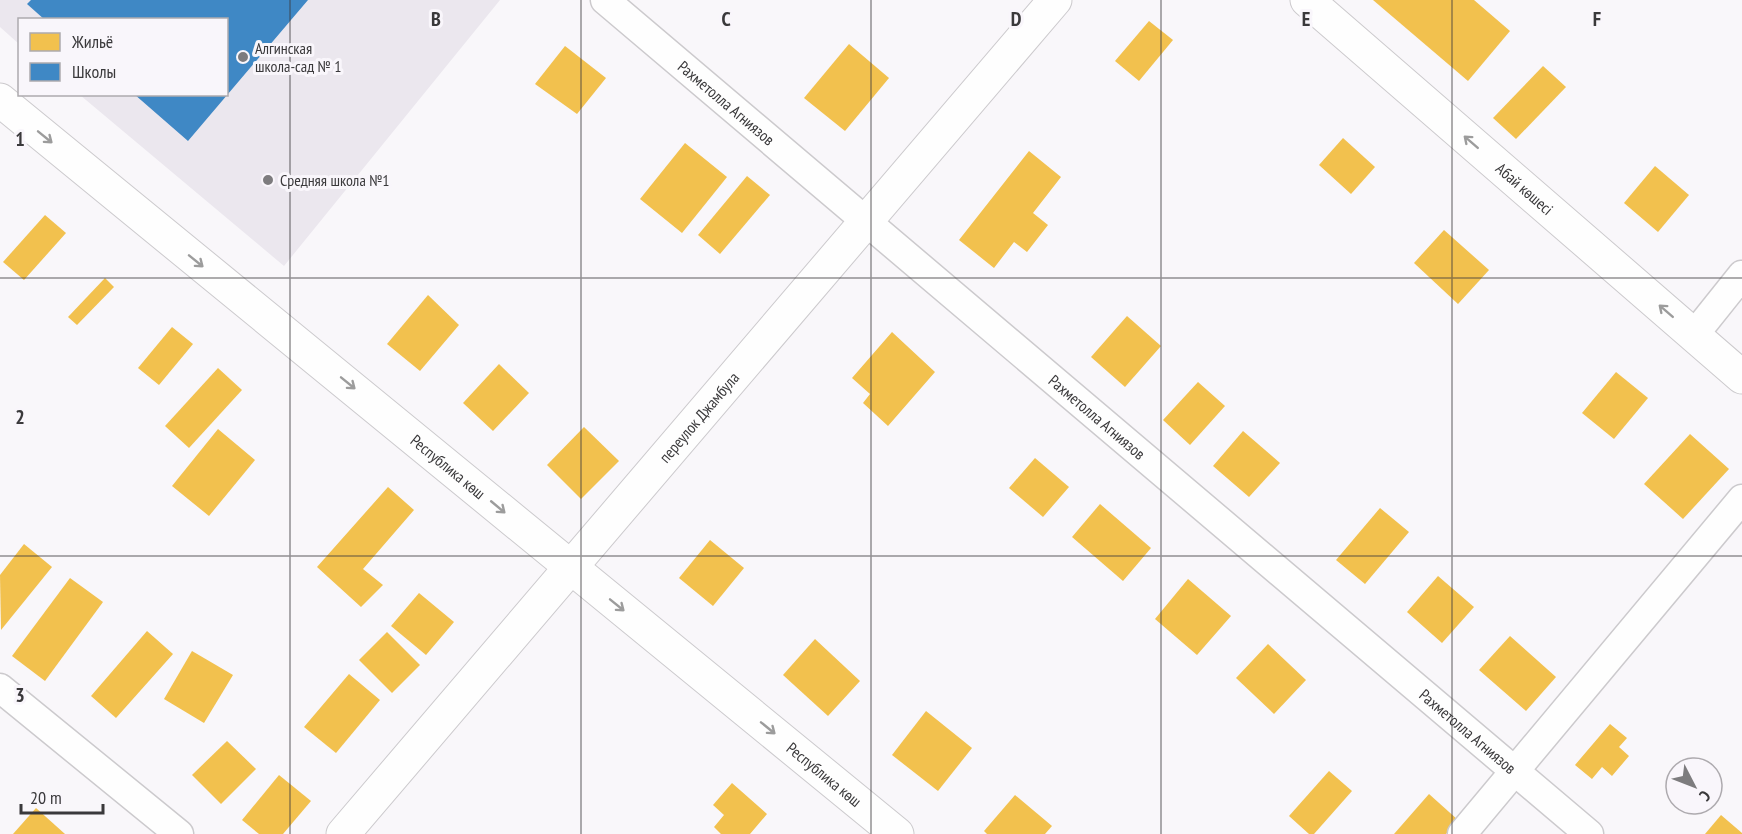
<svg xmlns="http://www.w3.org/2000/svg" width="1742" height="834" font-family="'PT Sans Narrow',sans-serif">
  <rect width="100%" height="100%" fill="#f9f7fa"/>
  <polygon fill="#ebe7ee" points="0,0 500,0 284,266 80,95 226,94 226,20 20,20 19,44 0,27"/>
  <g fill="#f2c14e">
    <polygon points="1373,0 1474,0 1510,31 1468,81"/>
    <polygon points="1149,21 1173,40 1139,81 1115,61"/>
    <polygon points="849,44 889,78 845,131 804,98"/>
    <polygon points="565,46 606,78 577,114 535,84"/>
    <polygon points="1543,66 1566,87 1516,139 1493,118"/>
    <polygon points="1343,138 1375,167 1351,194 1319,165"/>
    <polygon points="685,143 727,177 682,233 640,199"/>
    <polygon points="1029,151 1061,177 1033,213 1048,225 1027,252 1014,242 994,268 959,240"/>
    <polygon points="1655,166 1689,195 1658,232 1624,203"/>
    <polygon points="747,176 770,195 720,254 698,235"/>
    <polygon points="45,215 66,233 24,280 3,262"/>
    <polygon points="1444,230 1489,270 1458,304 1414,263"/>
    <polygon points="105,278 114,287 77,325 68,317"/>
    <polygon points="428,295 459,325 420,371 387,344"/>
    <polygon points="1127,316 1161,346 1125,387 1091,357"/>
    <polygon points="172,327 193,344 159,385 138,368"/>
    <polygon points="892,332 935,372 888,426 863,403 870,394 852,378"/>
    <polygon points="499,364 529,393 493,431 463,403"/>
    <polygon points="218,368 242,390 189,448 165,426"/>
    <polygon points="1616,372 1648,398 1614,439 1582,413"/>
    <polygon points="1198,382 1225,406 1190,445 1163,420"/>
    <polygon points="584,427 619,461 581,499 547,465"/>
    <polygon points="218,429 255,460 209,516 172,486"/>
    <polygon points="1243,431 1280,463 1249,497 1213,466"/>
    <polygon points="1690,434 1729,469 1683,519 1644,484"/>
    <polygon points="1035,458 1069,487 1043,517 1009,488"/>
    <polygon points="388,487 414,510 363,569 383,585 361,607 317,567"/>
    <polygon points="1100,504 1151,548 1123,581 1072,537"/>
    <polygon points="1380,508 1409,532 1365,584 1336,560"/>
    <polygon points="710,540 744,568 713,606 679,578"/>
    <polygon points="24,544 52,567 1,630 0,575"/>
    <polygon points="1438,576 1474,607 1442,643 1407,612"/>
    <polygon points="70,578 103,602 45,681 12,656"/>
    <polygon points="1188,579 1231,616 1197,655 1155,619"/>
    <polygon points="419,593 454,622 426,655 391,626"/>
    <polygon points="147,631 173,654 116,718 91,696"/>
    <polygon points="387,632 420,665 392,693 359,660"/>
    <polygon points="1510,636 1556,677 1526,711 1479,670"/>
    <polygon points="815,639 860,681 828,716 783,675"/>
    <polygon points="1268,644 1306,680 1274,714 1236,678"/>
    <polygon points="192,651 233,675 204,723 164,699"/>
    <polygon points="349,674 380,700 336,753 304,727"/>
    <polygon points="926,711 972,748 938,791 892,755"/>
    <polygon points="1610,724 1627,738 1619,747 1629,756 1612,776 1602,767 1592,779 1575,765"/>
    <polygon points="227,741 256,769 221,804 192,775"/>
    <polygon points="1329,771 1352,791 1314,834 1309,834 1289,816"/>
    <polygon points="279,775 311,801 283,834 259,834 242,820"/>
    <polygon points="732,783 767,814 750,834 721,834 714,827 724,815 713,805"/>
    <polygon points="1429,794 1458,820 1446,834 1394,834"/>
    <polygon points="1015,795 1052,826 1045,834 987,834 984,831"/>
    <polygon points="36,808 65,834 13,834"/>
    <polygon points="1721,815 1742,833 1742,834 1705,834"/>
  </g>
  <polygon fill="#3f88c5" points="31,0 308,0 188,141 134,94 226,94 226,20 45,20 27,4"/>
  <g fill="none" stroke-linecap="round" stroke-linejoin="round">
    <g stroke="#cccacd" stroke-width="31">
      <g id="street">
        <path id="s1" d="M 605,0 L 1589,834"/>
        <polyline points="1694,335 1742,275"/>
        <polyline points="0,688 179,834"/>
        <polyline points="1462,834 1742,499"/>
      </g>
    </g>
    <g stroke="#cccacd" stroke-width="35">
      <g id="secondary">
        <path id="s2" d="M 1307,0 L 1742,377"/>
        <path id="s3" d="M 0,100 L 897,834"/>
        <path id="s4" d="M 343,834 L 1055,0"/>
      </g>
    </g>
    <use href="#street" stroke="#fefefe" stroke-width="28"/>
    <use href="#secondary" stroke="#fefefe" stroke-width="33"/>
  </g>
  <defs><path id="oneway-shaft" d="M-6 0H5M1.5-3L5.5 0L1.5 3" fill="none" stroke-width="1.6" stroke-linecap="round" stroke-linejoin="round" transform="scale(1.5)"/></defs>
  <g stroke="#9c9c9c">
    <use href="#oneway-shaft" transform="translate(45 137) rotate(39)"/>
    <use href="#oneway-shaft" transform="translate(1471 142) rotate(-139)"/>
    <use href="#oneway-shaft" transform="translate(196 261) rotate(39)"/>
    <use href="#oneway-shaft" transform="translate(1666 311) rotate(-139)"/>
    <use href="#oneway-shaft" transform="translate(348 383) rotate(39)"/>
    <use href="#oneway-shaft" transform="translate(498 507) rotate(40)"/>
    <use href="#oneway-shaft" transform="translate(617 605) rotate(39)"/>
    <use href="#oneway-shaft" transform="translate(768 728) rotate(39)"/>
  </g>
  <path fill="none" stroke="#3a393b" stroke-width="1.5" stroke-opacity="0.55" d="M 290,0 L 290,834M 581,0 L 581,834M 871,0 L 871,834M 1161,0 L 1161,834M 1452,0 L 1452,834M 0,278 L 1742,278M 0,556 L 1742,556"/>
  <g fill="#7d7c7e" stroke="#f9f6fb" stroke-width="2">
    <circle cx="243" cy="57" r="6"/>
    <circle cx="268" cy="180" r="6"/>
  </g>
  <g text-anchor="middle" stroke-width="6" stroke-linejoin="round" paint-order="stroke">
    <g font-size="16" fill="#3a393b" stroke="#f9f6fb" text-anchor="start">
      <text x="255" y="54">Алгинская<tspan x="255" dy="18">школа-сад № 1</tspan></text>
      <text x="280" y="186">Средняя школа №1</text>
    </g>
    <g font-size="16" fill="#3a393b" stroke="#f9f6fb">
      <text dy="6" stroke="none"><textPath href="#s1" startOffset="159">Рахметолла Агниязов</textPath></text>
      <text dy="6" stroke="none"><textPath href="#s2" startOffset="288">Абай көшесі</textPath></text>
      <text dy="6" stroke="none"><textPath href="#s4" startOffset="548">переулок Джамбула</textPath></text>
      <text dy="6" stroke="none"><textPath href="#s1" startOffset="645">Рахметолла Агниязов</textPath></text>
      <text dy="6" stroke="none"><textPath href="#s3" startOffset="579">Республика көш</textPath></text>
      <text dy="6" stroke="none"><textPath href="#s1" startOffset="1131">Рахметолла Агниязов</textPath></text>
      <text dy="6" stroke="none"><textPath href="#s3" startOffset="1065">Республика көш</textPath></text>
    </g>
  </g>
  <g font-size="20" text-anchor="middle" font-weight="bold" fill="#3a393b" stroke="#f9f6fb" stroke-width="6" stroke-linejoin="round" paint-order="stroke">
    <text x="436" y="26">B</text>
    <text x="726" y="26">C</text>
    <text x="1016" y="26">D</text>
    <text x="1306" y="26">E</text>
    <text x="1597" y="26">F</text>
    <text x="20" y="146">1</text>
    <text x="20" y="424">2</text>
    <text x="20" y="702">3</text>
  </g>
  <rect x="18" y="18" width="210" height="78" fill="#f9f6fb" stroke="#adaaae" stroke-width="1.5"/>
  <rect x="30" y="33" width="30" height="18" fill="#f2c14e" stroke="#adaaae" stroke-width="1.5"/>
  <text x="72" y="48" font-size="18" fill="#3a393b">Жильё</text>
  <rect x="30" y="63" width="30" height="18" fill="#3f88c5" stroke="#adaaae" stroke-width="1.5"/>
  <text x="72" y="78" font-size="18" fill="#3a393b">Школы</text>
  <g transform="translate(1694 786) rotate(132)"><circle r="28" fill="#f9f6fb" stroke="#adaaae" stroke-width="1.5"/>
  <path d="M0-4.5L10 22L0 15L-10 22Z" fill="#7d7c7e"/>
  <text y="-9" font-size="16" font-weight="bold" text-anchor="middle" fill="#3a393b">С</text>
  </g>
  <path d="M21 804v9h82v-9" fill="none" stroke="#3a393b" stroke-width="3"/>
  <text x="30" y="804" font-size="18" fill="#3a393b" stroke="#f9f6fb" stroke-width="4.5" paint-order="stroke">20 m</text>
</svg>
